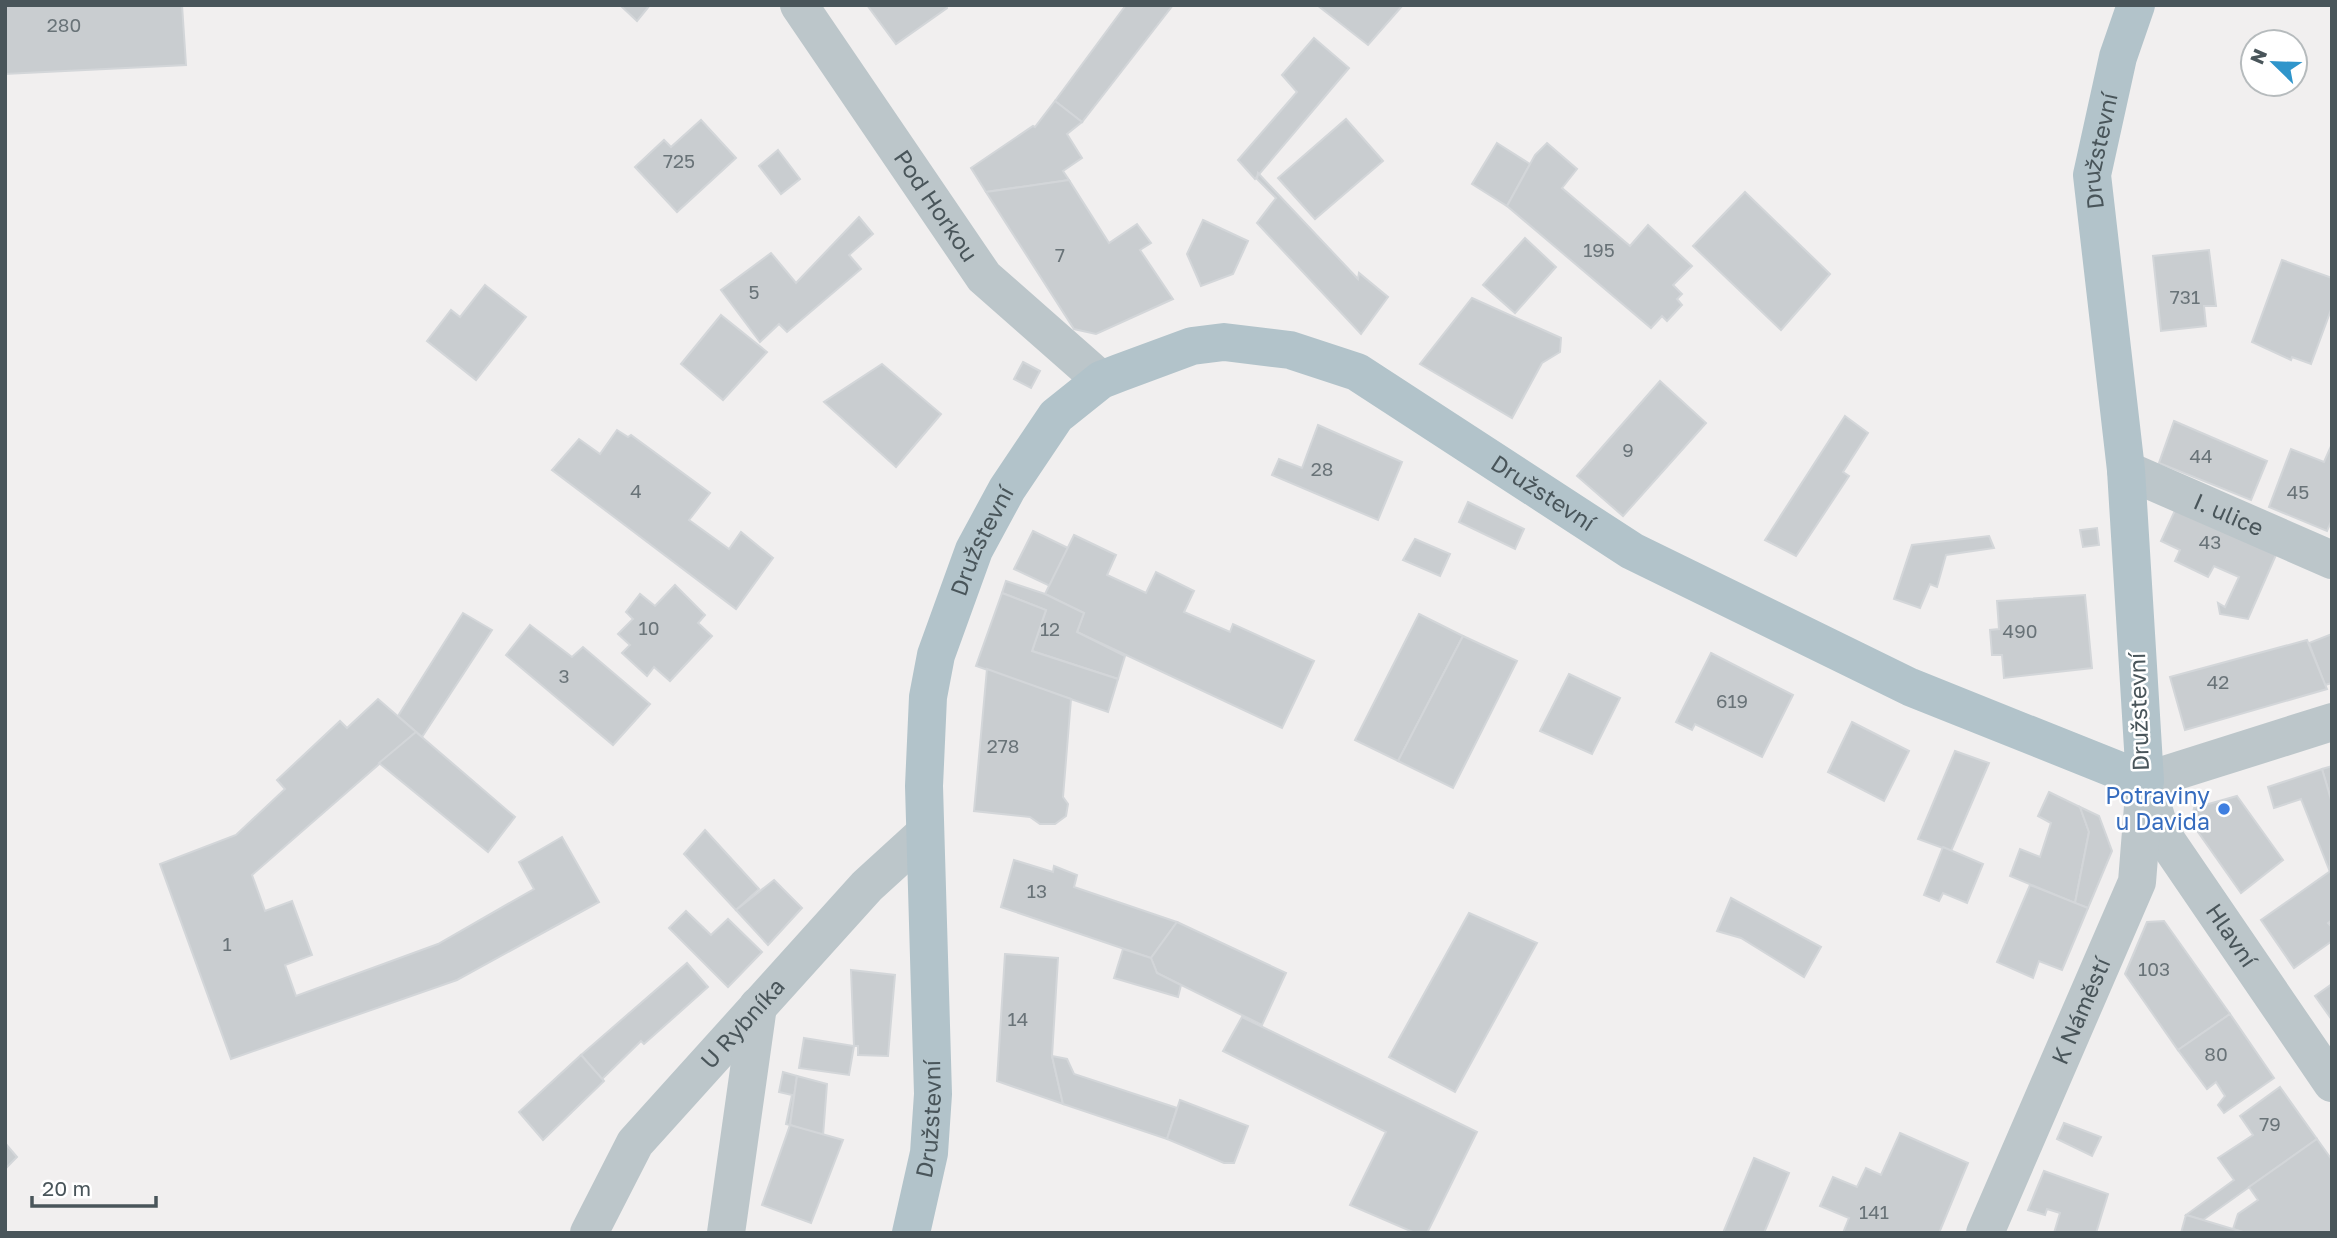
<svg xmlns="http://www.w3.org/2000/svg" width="2337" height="1238" font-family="'Golos Text',sans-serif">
  <rect width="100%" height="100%" fill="#f1efef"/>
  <g fill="#c9cdd0" stroke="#d3d6d9" stroke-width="2">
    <polygon points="5,5 182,5 186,65 5,74"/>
    <polygon points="620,5 650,5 637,21"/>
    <polygon points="867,5 946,5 947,8 896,44"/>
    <polygon points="1126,5 1173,5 1082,122 1055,101"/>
    <polygon points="1317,5 1403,5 1368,45"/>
    <polygon points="1314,38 1349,68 1255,179 1238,160 1297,92 1282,75"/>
    <polygon points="1055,101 1082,122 1067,134 1082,158 1063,171 1069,180 986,192 971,168 1033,126 1035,127"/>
    <polygon points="1346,119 1383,161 1315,219 1278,178"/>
    <polygon points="701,120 736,158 677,212 635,167 664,140 671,147"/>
    <polygon points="1497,143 1530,164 1507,206 1472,184"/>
    <polygon points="1547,143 1577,169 1562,188 1630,246 1648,225 1692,266 1673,285 1682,294 1677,299 1682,305 1667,321 1662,316 1651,328 1507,206 1535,155"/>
    <polygon points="778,150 800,179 781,194 759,166"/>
    <polygon points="1258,173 1358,279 1359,273 1388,297 1361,334 1257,223 1276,198 1257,179"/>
    <polygon points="1069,180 1109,243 1137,224 1151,243 1140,250 1173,299 1096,334 1074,329 986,192"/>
    <polygon points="1745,192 1830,274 1781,330 1693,246"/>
    <polygon points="859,217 873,234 849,255 861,269 787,332 779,324 760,342 721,290 771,253 796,283"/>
    <polygon points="1203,220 1248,241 1233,274 1201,286 1187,254"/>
    <polygon points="1525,238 1556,267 1515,313 1483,285"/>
    <polygon points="2209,250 2216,306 2204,306 2206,326 2161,331 2153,256"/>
    <polygon points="2282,260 2332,278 2332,307 2311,364 2292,357 2291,360 2252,342"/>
    <polygon points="485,285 526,317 476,380 427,341 451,310 460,317"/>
    <polygon points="1472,298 1561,338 1560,352 1542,363 1512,418 1420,364"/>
    <polygon points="721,315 767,352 723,400 681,364"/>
    <polygon points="1023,362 1040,371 1031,388 1014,379"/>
    <polygon points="882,364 941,414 896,467 824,402"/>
    <polygon points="1660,381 1706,423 1623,516 1577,476"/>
    <polygon points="1845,416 1868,433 1843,472 1849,476 1796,556 1765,540"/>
    <polygon points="2174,421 2267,461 2251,500 2159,463"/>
    <polygon points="1318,425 1402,462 1378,520 1272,475 1279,459 1302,468"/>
    <polygon points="617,430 628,437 631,435 710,493 689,520 729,549 741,532 773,558 736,609 552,470 579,439 600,454"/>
    <polygon points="2332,444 2332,520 2327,531 2269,507 2291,449 2324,462"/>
    <polygon points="1468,502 1524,529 1515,549 1459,522"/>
    <polygon points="2177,506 2279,548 2248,619 2220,614 2218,603 2225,607 2239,577 2214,566 2208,577 2175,561 2180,550 2161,541"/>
    <polygon points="2097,528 2099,545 2083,547 2080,530"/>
    <polygon points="1033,531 1068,548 1050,586 1014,569"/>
    <polygon points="1074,535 1116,555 1107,575 1146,593 1156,572 1194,591 1184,612 1230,632 1233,624 1314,661 1282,728 1077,632 1084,613 1045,594"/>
    <polygon points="1989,536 1994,548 1946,555 1937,587 1930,584 1920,608 1894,599 1912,545"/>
    <polygon points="1415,539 1450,554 1440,576 1403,560"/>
    <polygon points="1006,581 1045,594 1084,613 1077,632 1125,656 1118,679 1032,651 1046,610 1002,593"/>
    <polygon points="675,585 705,615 698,623 712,636 670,681 654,667 647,676 622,653 630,645 618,634 633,619 626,612 640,594 655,606"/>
    <polygon points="1002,593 1046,610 1032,651 1118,679 1108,712 976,666"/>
    <polygon points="2085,595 2092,668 2004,678 2002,655 1992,655 1990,630 1999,629 1997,601"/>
    <polygon points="463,613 492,630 422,737 398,716"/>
    <polygon points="1419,614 1463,636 1398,761 1355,740"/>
    <polygon points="530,625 572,657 583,647 650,704 613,745 506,655"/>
    <polygon points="2332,634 2332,683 2325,685 2309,643"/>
    <polygon points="1463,636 1517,661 1453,788 1398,761"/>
    <polygon points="2307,640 2327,689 2185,730 2170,677"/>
    <polygon points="1711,653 1793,695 1762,757 1695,724 1692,730 1676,722"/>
    <polygon points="987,669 1071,699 1063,797 1068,804 1066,816 1055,824 1040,824 1030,817 974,811"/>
    <polygon points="1569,674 1620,698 1592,754 1540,731"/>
    <polygon points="378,699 416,732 252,875 265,911 292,901 312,955 285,965 296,996 438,944 534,889 519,862 562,837 599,902 457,980 231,1059 160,864 236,835 285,789 277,780 340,721 347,728"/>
    <polygon points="1852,722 1909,751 1884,801 1828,772"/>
    <polygon points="416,732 515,817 488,852 379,763"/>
    <polygon points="1955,751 1989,763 1951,851 1918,839"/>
    <polygon points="2332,766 2332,803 2322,769"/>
    <polygon points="2322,769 2332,803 2330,872 2301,799 2274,808 2268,787"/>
    <polygon points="2049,792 2080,807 2089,832 2075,903 2010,876 2020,849 2040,857 2051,823 2038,816"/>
    <polygon points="2237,796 2283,860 2241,893 2191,822 2194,808"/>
    <polygon points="2080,807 2099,816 2112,851 2088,908 2075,903 2089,832"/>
    <polygon points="705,830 759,889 736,910 684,854"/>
    <polygon points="1943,847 1983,864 1967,903 1943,893 1939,901 1924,895"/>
    <polygon points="1014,860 1053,872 1054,866 1077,875 1074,887 1177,922 1151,958 1001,907"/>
    <polygon points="2332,870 2332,920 2328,923 2332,927 2332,941 2294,968 2261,920"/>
    <polygon points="774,880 802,908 768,945 736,910"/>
    <polygon points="2030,885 2088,908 2062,970 2039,961 2033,978 1997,962"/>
    <polygon points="1731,898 1821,947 1804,977 1741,938 1717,931"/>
    <polygon points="686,911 711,935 728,919 762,952 728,987 669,928"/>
    <polygon points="1469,913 1537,943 1455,1092 1389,1057"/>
    <polygon points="2164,921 2230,1014 2178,1050 2125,974 2147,922"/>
    <polygon points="1177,922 1286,973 1262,1025 1157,973 1151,958"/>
    <polygon points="1123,949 1151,958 1157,973 1181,985 1178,997 1114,978"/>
    <polygon points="1005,954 1058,958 1052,1056 1063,1104 997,1081"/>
    <polygon points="687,963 708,987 644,1044 641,1041 602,1079 581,1055"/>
    <polygon points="851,970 895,975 888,1056 858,1055 858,1046 854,1046"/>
    <polygon points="2332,984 2332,1020 2315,996"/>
    <polygon points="2230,1014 2274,1078 2224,1113 2218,1105 2225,1096 2216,1082 2207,1089 2178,1050"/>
    <polygon points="1242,1017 1477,1132 1427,1233 1415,1233 1350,1205 1386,1132 1223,1051"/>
    <polygon points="804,1038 854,1046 849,1075 799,1068"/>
    <polygon points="581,1055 604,1081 543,1140 519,1112"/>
    <polygon points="1052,1056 1067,1059 1074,1074 1177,1108 1167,1139 1063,1104"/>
    <polygon points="783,1072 797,1076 790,1125 786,1124 792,1095 779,1092"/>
    <polygon points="797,1076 827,1084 823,1136 790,1125"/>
    <polygon points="2280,1087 2317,1139 2203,1220 2186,1215 2234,1180 2218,1158 2253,1135 2240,1116"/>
    <polygon points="1180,1100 1248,1126 1234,1163 1224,1163 1167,1139"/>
    <polygon points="2064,1123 2101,1137 2092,1156 2057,1139"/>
    <polygon points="790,1125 843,1140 811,1223 762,1205"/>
    <polygon points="1900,1133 1968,1163 1939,1233 1843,1233 1849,1218 1820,1206 1833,1177 1857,1187 1866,1168 1881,1175"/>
    <polygon points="2317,1139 2332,1160 2332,1233 2246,1233 2233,1229 2238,1214 2258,1200 2249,1187"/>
    <polygon points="5,1143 17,1157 7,1167 5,1165"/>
    <polygon points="1754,1158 1789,1173 1764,1233 1723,1233"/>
    <polygon points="2044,1171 2108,1194 2096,1233 2054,1233 2060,1213 2047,1209 2045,1215 2028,1210"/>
    <polygon points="2186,1215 2203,1220 2246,1233 2181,1233"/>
  </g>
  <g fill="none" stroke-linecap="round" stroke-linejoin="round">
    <g stroke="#bcc6ca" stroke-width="38">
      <path id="s1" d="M 799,5 L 984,277 L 1101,380"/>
      <path id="s2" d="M 2126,470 L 2332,560"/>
      <polyline points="2145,781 2332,722"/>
      <path id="s3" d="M 2149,793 L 2160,831 L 2332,1083"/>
      <path id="s4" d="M 589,1233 L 635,1143 L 867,886 L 924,834"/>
      <polyline points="726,1233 758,1006"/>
      <path id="s5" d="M 1985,1233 L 2137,882 L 2145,781"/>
    </g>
    <path stroke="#b2c3ca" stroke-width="38" id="s6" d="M 911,1233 L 929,1153 L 933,1094 L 924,786 L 928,697 L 936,655 L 974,550 L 1007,489 L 1056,416 L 1101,380 L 1119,373 L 1192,346 L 1224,342 L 1290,350 L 1357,372 L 1632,551 L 1910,687 L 2145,781 L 2126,470 L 2092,175 L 2118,57 L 2136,5"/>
  </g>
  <circle fill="#3f7fe0" stroke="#fff" stroke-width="2.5" cx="2224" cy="809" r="7"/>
  <g text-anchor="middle" stroke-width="5" stroke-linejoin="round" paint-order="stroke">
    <g font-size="19" fill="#697378">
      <text x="64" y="32">280</text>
      <text x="679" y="168">725</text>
      <text x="1599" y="257">195</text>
      <text x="1060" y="262">7</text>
      <text x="754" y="299">5</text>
      <text x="2185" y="304">731</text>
      <text x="1628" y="457">9</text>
      <text x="2201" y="463">44</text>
      <text x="1322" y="476">28</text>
      <text x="636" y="498">4</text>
      <text x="2298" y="499">45</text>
      <text x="2210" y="549">43</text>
      <text x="649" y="635">10</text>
      <text x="1050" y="636">12</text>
      <text x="2020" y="638">490</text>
      <text x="564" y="683">3</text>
      <text x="2218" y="689">42</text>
      <text x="1732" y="708">619</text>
      <text x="1003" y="753">278</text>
      <text x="1037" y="898">13</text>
      <text x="227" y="951">1</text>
      <text x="2154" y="976">103</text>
      <text x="1018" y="1026">14</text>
      <text x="2216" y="1061">80</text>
      <text x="2270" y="1131">79</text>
      <text x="1874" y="1219">141</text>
    </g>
    <g font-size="23" fill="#49555a" stroke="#fff">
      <text dy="8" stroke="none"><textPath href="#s6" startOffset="2698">Družstevní</textPath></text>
      <text dy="8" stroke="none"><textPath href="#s1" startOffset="243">Pod Horkou</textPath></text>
      <text dy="8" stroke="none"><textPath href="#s6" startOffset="1396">Družstevní</textPath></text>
      <text dy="8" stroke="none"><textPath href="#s2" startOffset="112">I. ulice</textPath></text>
      <text dy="8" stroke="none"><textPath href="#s6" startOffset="704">Družstevní</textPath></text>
      <text transform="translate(2139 712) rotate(-92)" y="8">Družstevní</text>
      <text dy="8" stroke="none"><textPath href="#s3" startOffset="166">Hlavní</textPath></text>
      <text dy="8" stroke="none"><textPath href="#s5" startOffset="242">K Náměstí</textPath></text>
      <text dy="8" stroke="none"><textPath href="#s4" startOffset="262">U Rybníka</textPath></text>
      <text dy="8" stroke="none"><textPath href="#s6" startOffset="116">Družstevní</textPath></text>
    </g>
    <g font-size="23" fill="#366cbe" stroke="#fff" text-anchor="end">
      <text x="2210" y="804">Potraviny<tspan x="2210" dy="26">u Davida</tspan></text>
    </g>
  </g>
  <rect width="2337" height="1238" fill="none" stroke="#49555a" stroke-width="14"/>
  <g transform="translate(2274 63) rotate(293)"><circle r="33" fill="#ffffff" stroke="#b6bbbd" stroke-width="2"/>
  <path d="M0-5L12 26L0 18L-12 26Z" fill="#2f95cb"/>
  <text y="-10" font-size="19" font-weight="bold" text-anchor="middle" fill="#49555a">N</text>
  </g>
  <path d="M32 1196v10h124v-10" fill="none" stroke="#49555a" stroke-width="3.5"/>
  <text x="42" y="1196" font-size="21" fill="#49555a" stroke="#ffffff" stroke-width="5" paint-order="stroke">20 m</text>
</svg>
